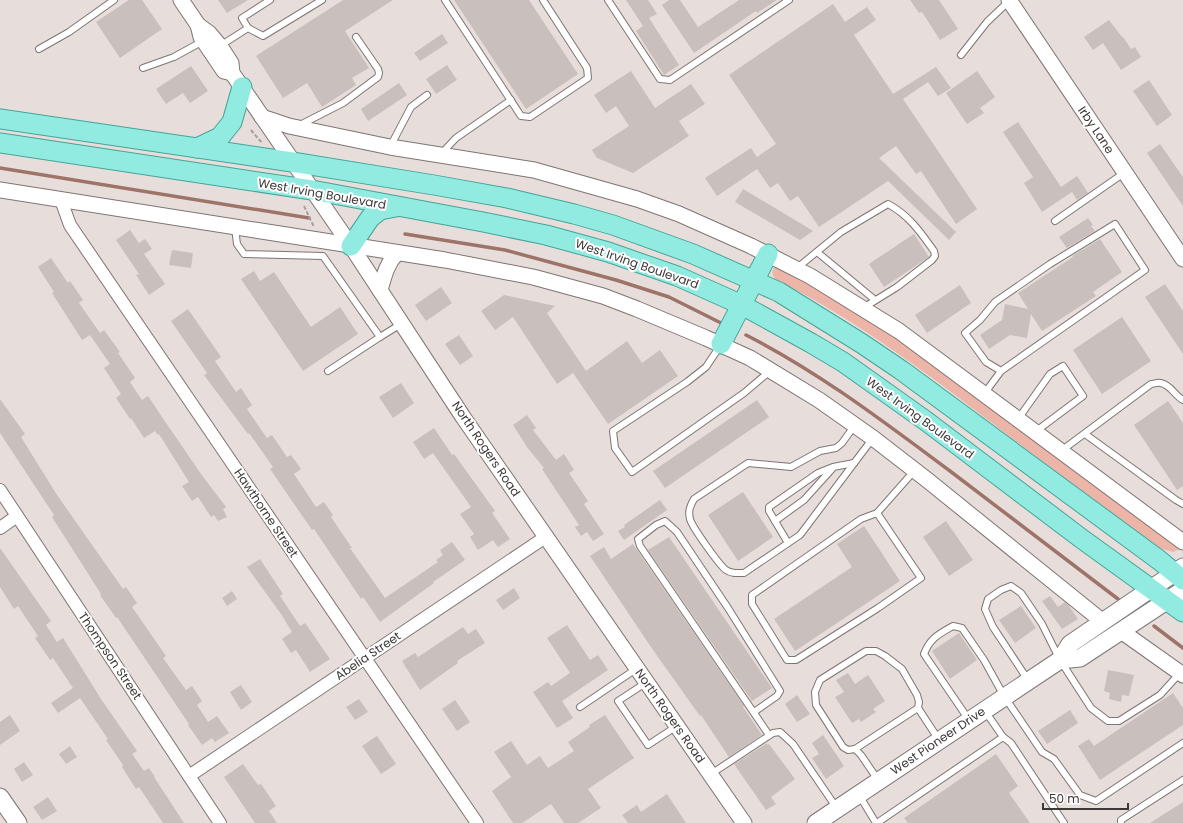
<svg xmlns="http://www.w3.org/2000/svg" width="1183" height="823" font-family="Poppins,sans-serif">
  <rect width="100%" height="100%" fill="#e7dedb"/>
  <path fill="#ecb5a8" d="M 779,265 L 903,341 L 1183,548 L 1173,552 L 1159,548 C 1111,511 1061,476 1013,439 C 937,381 861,322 775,279 L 772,273 L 774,268 Z"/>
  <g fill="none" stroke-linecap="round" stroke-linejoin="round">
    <g stroke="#9e7469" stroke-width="3.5">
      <polyline points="0,168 309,218"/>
      <polyline points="405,234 505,250 616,280 669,297 721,323"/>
      <path d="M 746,335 C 819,372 884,422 950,471 C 1006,514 1062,557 1118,599"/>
      <polyline points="1154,626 1183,648"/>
    </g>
  </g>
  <g fill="#c9c0be">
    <polygon points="129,0 142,0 162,29 120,58 96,22"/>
    <polygon points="218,0 248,0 227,13"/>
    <polygon points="343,0 393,0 345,31 369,68 352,78 356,85 322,107 307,83 283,98 256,56"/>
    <polygon points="454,0 529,0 578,74 526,109"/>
    <polygon points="626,0 648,0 657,14 649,18 679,65 664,75 636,31 643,26"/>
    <polygon points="669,0 680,0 698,27 739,0 777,0 757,13 756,11 694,53 662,5"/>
    <polygon points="910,0 939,0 958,29 940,40 922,12 919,13"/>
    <polygon points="833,4 845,22 867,7 876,20 854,35 893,94 936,67 951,88 938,96 928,82 903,99 977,209 956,224 921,171 916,174 896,146 879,158 956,232 949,240 888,181 819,227 798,196 790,201 778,183 770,188 757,169 717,196 705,178 751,148 757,157 776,144 729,75"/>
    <polygon points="1109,20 1122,37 1123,37 1131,49 1135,47 1141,57 1121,70 1103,43 1093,50 1084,37"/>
    <polygon points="442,34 448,43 420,61 414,53"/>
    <polygon points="447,65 457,80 436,94 426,79"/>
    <polygon points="191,66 208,91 190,103 183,93 166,104 156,89"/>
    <polygon points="631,71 655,108 691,84 705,104 679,121 689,136 633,173 597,158 592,150 629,126 616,106 606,113 594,95"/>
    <polygon points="977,71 995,97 980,108 984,113 967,124 946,93"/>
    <polygon points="1149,80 1172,115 1157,126 1133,91"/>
    <polygon points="399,83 407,95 368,121 361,109"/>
    <polygon points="1018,122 1061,187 1077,176 1088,193 1077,200 1072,192 1042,212 1024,183 1033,177 1003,132"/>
    <polygon points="1160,144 1183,177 1183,206 1147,153"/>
    <polygon points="743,189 805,226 813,231 800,240 735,202"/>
    <polygon points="1088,218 1093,225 1091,226 1095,231 1067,248 1059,237"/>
    <polygon points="130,230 139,243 145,239 152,249 144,254 165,284 149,295 136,275 139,274 116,240"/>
    <polygon points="914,234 929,257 884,287 869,264"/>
    <polygon points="1100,239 1122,272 1093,292 1096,296 1042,331 1031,314 1027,338 1010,335 989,349 980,335 1002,320 1005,304 1028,309 1018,293 1073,257 1072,256"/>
    <polygon points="172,250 193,253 191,268 169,265"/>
    <polygon points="51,258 68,283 70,281 83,300 79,303 100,333 104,330 120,352 118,353 135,378 130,382 142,400 148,396 160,414 201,474 226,507 223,509 227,517 218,521 214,515 211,517 198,497 192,501 182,486 189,482 159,434 158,435 155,431 144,438 131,418 130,419 116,398 121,394 104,368 110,364 90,335 82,340 52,293 54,292 38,267"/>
    <polygon points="254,271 260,281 274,272 311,327 340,307 358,334 303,371 241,279"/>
    <polygon points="1165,284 1183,311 1183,354 1145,297"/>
    <polygon points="960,285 971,303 927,333 915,315"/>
    <polygon points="441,287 452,303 426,321 415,305"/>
    <polygon points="504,295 555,306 547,313 586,371 627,341 642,363 660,350 678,376 608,424 573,373 557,384 513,317 495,330 481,311"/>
    <polygon points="188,309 221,357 215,361 236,392 241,388 252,405 247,409 267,438 272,435 287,457 291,455 301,469 294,474 316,507 324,502 333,515 331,517 352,548 350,548 385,598 438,562 436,560 443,555 440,550 452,542 465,560 433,582 434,583 380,622 363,597 361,599 314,529 312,530 270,469 273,467 249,433 248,434 204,375 207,373 171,321"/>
    <polygon points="1122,317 1151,361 1102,394 1073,350"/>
    <polygon points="459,335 473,356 460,365 445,344"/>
    <polygon points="401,383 414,403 393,418 379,397"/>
    <polygon points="0,399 25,434 21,437 57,495 123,589 126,587 137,603 132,607 166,656 163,658 186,690 192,686 202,701 197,705 208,722 217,716 229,733 215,742 212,738 202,745 188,725 189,724 117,617 116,618 100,595 101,594 52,517 54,515 0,433"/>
    <polygon points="757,400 769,417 665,488 653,471"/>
    <polygon points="1168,401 1183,423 1183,486 1177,490 1134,425"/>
    <polygon points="527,415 536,428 533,430 556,460 564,454 574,470 569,473 588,501 584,504 604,534 593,541 587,532 581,536 575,527 579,525 542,469 544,468 527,447 513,425"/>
    <polygon points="434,428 452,455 454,454 485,497 495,511 492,513 510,539 498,547 493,540 478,550 470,537 474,534 460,514 471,507 433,453 424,459 413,442"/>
    <polygon points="743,492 773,537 738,561 708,515"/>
    <polygon points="660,500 667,510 624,540 618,531 625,527 624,525"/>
    <polygon points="946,521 973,560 949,576 923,537"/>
    <polygon points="864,526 900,581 795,651 774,619 852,567 837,544"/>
    <polygon points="669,537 772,688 752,701 648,550"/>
    <polygon points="633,544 744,706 743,707 762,735 729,757 701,715 700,716 653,650 590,556 604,547 611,559"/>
    <polygon points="0,548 51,621 46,625 57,642 63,638 101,699 137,751 132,754 144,771 149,768 155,777 154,777 184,823 163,823 139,787 136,789 122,767 123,765 106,740 108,739 80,698 58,713 51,703 73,688 53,658 50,660 35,638 38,636 18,606 14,609 0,587"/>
    <polygon points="260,559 283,594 280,596 300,626 305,623 330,659 310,672 296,650 291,653 282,639 292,632 281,614 247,567"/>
    <polygon points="514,588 520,598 503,610 496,600"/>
    <polygon points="232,591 237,599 227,606 222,598"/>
    <polygon points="1050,596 1058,607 1065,602 1069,606 1078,619 1062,629 1042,601"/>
    <polygon points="1021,606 1036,628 1015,643 999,620"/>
    <polygon points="567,625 590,660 598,655 608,670 562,701 573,718 557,728 533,692 548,682 551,686 570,673 547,638"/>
    <polygon points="463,627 468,634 476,629 485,643 457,661 458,663 420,690 402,661 415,653 418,657"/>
    <polygon points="959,633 977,660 950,679 932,651"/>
    <polygon points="1108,670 1134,675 1129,696 1122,695 1121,702 1109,699 1110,693 1104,691"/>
    <polygon points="848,673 855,684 868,675 885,701 873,709 876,712 861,722 859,719 852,723 835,697 844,692 836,680"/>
    <polygon points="241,685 252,702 241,710 230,692"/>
    <polygon points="1173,693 1183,708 1183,725 1100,780 1078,746 1089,739 1094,746"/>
    <polygon points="797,695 810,714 797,722 785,704"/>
    <polygon points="359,699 368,712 355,720 346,707"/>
    <polygon points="455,700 470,722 457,731 442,709"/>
    <polygon points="1070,710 1078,723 1047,744 1038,731"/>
    <polygon points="10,715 20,731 0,745 0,722"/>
    <polygon points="605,715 634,758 588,789 601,808 578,823 564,823 551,804 522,823 513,823 492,791 511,777 494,752 511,741 527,765 540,756 548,768 574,751 568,742 590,727 589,725"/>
    <polygon points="823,735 844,766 826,779 812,758 819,754 812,743"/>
    <polygon points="377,736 396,764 381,774 362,746"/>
    <polygon points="767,743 768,745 769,744 795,779 771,797 776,804 766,810 734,764"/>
    <polygon points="70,746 77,757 66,764 59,754"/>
    <polygon points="996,754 1018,786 1009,793 1030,823 908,823 904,818"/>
    <polygon points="24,762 33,775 22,782 14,769"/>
    <polygon points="243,764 258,785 261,784 276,806 269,811 277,823 255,823 224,777"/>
    <polygon points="667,794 686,823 628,823 622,815 637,805 641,812"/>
    <polygon points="48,797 57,811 42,820 33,807"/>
    <polygon points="1183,802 1183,823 1150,823"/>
  </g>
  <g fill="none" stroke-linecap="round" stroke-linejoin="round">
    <g stroke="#7e7573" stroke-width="8">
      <g id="service">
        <polyline points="445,0 521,116 530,117 588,78 587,68 543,0"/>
        <polyline points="608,0 660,79 670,80 789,0"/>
        <polyline points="248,28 242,18 270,0"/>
        <polyline points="220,46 248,28 263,36 322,0"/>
        <polyline points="39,49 69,32 114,0"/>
        <polyline points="961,55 987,22 1009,1"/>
        <polyline points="143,68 174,57 203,41"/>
        <polyline points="300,125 343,103 378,77 379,73 378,69 356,37"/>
        <polyline points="390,147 411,107 427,95"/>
        <polyline points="441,154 456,138 511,100"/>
        <polyline points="1055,221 1124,173"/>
        <polyline points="235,228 237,244 244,254 323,256 380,337 328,371"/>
        <polyline points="817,252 875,300"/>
        <path d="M 797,268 L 841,232 L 888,204 C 909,215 921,233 934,251 L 935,256 L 932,260 L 897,287 L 863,308"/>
        <polyline points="380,337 401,324"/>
        <polyline points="720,346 706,367 687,382 613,431 615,448 632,472 744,393 770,371"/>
        <polyline points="984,394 1001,371 1145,270 1115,224 1050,264 995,302 980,320 965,333 986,362 1001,371"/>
        <polyline points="1018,419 1050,374 1063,366 1083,396 1035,432"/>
        <path d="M 855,425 L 842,443 L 836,448 L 820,451 L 791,467 L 748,463 L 694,499 C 690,506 688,511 690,519 C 692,527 720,566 726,570 C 732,574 737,573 744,573 L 800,535 L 873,438"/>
        <polyline points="1085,434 1176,500 1183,504"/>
        <path d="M 1061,451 L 1151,384 C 1154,384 1158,382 1161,383 C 1171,385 1175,396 1183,400"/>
        <polyline points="877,513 921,578 878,608 796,660 787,660 752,604 752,595 861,519 877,513 915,470"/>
        <polyline points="775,521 804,500 832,469"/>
        <polyline points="788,543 769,511 769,507 818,473 833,467 854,463"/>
        <polyline points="1028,680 993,627 985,609 988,599 1001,590 1011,586 1021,593 1042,624 1060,660 1091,708 1108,721 1119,721 1160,695 1180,673"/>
        <polyline points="647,682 618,701 648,745 677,726"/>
        <polyline points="580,707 636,669"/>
        <polyline points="985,711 1003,737 1011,743 1064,823"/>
        <polyline points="754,712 777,696 780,691 728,608 677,532 665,521 656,525 638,539 640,546 769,735"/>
        <path d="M 969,720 L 924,654 C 930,638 939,634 953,626 L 962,628 L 984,660 L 1004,696 L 1042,752 L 1054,759 L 1080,795 L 1096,801 L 1183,743"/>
        <polyline points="855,749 918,708"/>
        <polyline points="711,774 773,733 780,732 793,744 836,807"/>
        <polyline points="878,780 861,755 855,749 848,750 843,747 816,705 815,692 820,680 866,651 876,651 885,656 902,669 917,695 919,702 918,708 939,740"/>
        <polyline points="859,795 876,823"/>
        <polyline points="877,823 1003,737"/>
        <polyline points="1121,823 1121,820 1183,780"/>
      </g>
    </g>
    <g stroke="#7e7573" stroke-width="14">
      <g id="minor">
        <polyline points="61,200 70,225 477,823"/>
        <polyline points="0,490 220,823"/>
        <polyline points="0,528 17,516"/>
        <polyline points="189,776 547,536"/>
      </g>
    </g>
    <g stroke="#7e7573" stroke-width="17">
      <g id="tertiary">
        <polyline points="181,0 198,25 201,37 224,71 232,73"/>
        <polyline points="1009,0 1183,259"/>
        <polyline points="198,25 209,33 220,46 231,63 232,73 351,246 463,417 744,823"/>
        <polyline points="262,117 289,126 390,147 534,170 637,199 679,214 751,246 810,276 899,331 1183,542"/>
        <polyline points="0,190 445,260 533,277 603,296 637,309 706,338 750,358 819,400 873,438 926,479 1102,621"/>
        <path d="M 380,290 C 384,276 387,263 397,253"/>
        <polyline points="1121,631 1183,675"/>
      </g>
    </g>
    <g stroke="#7e7573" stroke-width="19">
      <g id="secondary">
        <polyline points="1060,660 1080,658 1183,590"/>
        <polyline points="0,797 18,823"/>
        <polyline points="816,823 1060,660 1070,644 1183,567"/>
      </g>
    </g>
    <g stroke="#44a498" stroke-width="21">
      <g id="primary">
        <polyline points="0,119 292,162 434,185 507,198 574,214 613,225 693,254 779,292 861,343 901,370 1159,560 1183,580"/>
        <polyline points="0,143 312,190 483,222 546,235 608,252 677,276 742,305 811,343 843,362 926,421 1082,539 1183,612"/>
        <polyline points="197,148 220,137 232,122 242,87"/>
        <polyline points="351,246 370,218 380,210 396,207"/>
        <polyline points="721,344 768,254"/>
      </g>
    </g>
    <g stroke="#a69f9c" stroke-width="2" stroke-dasharray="4 2" stroke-linecap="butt">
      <polyline points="251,130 262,143"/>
      <polyline points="304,206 314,227"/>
    </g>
    <use href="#service" stroke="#fff" stroke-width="6"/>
    <use href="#minor" stroke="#fff" stroke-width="12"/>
    <use href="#tertiary" stroke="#fff" stroke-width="15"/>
    <use href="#secondary" stroke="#fff" stroke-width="17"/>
    <use href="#primary" stroke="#91ebe1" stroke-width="19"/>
  </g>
  <g text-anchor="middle" stroke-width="4" stroke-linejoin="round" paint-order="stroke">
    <g font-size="12" fill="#3c3837" stroke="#fff">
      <text transform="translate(1096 130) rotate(56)" y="4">Irby Lane</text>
      <text transform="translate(322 194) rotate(10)" y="4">West Irving Boulevard</text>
      <text transform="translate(637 264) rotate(19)" y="4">West Irving Boulevard</text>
      <text transform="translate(920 418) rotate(36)" y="4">West Irving Boulevard</text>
      <text transform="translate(486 449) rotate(56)" y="4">North Rogers Road</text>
      <text transform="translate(266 513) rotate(56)" y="4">Hawthorne Street</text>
      <text transform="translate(110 656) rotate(56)" y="4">Thompson Street</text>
      <text transform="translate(368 656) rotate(-34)" y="4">Abelia Street</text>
      <text transform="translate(670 716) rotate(55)" y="4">North Rogers Road</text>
      <text transform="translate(938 741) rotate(-34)" y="4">West Pioneer Drive</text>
    </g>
  </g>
  <path d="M1043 803v6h85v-6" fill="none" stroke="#3c3837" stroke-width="2"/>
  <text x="1049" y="803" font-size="12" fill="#3c3837" stroke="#ffffff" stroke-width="3" paint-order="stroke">50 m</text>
</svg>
